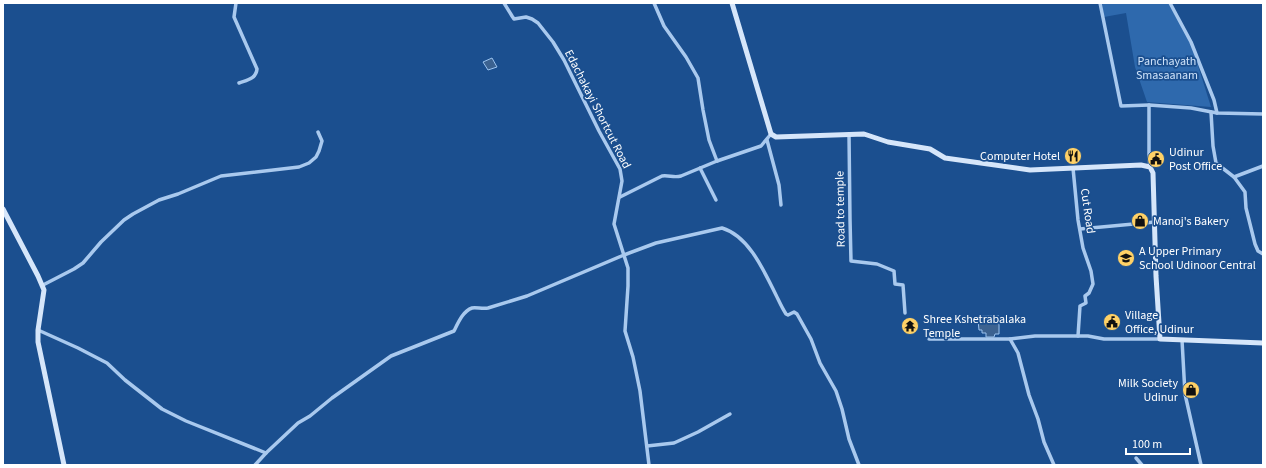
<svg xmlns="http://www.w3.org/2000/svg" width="1266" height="468" font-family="'Source Sans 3',sans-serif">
  <rect width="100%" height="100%" fill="#1b4f8f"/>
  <polygon fill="#2e69ad" points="1102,3 1168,3 1190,40 1211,107 1147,102 1135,67 1126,13 1104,17"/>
  <g fill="#3c6290" stroke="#9cc4f0">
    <polygon points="492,58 497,67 488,70 483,62"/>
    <polygon points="981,316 999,316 999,334 995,334 994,337 986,337 986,333 982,333 982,330 979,330 978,320 981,320"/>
  </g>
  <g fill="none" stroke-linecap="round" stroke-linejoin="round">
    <g stroke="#a9c9ee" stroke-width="3.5">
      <path d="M 236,3 L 234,17 L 257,69 C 256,79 247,80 239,83"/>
      <polyline points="504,3 512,16 514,19 526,17 532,19 538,23 553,42 564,60 599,131 620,169 622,181 614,224 628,268 628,286 625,331 633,357 640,391 649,465"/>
      <polyline points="654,3 664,26 686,57 698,78 703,110 709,140 717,161"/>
      <polyline points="1100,3 1121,106 1149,105"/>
      <polyline points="1170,3 1191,42 1214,100 1217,113"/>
      <polyline points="1211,112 1213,146 1216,163 1234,177 1245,192 1246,208 1255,244 1258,251 1263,254"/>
      <polyline points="849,134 850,219 851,261 877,264 894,271 895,284 903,285 905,313"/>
      <polyline points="767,140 779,185 781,205"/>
      <polyline points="1150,167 1149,158 1149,105 1191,108 1217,113 1263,114"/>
      <polyline points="700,168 716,200"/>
      <polyline points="1073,168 1078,220 1083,248 1091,271 1093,284 1089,293 1085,296 1086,303 1080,306 1078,336"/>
      <polyline points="1234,177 1263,166"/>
      <path d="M 620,197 L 662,176 C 669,175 674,178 681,176 L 717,161 L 761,146 L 771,134"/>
      <polyline points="1080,229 1155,222"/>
      <polyline points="43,285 74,269 83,263 101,242 124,220 133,214 159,200 178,194 221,176 299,167 309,163 316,157 319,151 322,141 318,132"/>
      <polyline points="38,330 78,348 107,363 125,380 162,409 186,421 266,453 255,465"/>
      <polyline points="929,339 1010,339"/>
      <polyline points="1182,340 1185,394 1201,465"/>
      <polyline points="647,446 674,443 698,432 730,414"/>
      <path d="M 266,453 L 298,423 L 310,416 L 332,398 L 391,356 L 454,331 C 458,323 463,311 472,308 C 475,307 483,309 488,308 L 527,296 L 624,255 L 656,243 L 722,228 C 749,236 764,271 776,295 C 779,301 782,308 786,314 L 788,315 L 794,312 L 797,314 L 811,339 L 820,363 L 836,391 L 842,409 L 849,439 L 859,465"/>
      <polyline points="1136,458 1142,465"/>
      <polyline points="1054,465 1044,442 1038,419 1029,395 1018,353 1010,339 1035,336 1088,336 1104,339 1160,339"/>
    </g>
    <g stroke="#d6e6fa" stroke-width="5">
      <polyline points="732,3 771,134 776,137 864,134 888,142 930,149 945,158 1030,170 1141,165 1150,167 1153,173 1156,276 1160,339 1263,343"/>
      <polyline points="3,209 38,276 44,290 38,330 38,342 64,465"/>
    </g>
  </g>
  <defs>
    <g id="restaurant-disc" transform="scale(0.9)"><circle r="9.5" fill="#ffd166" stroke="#1b4f8f"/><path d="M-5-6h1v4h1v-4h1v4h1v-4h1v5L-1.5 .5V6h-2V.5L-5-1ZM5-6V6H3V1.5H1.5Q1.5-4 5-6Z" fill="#111"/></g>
    <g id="civic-disc" transform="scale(0.9)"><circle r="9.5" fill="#ffd166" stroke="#1b4f8f"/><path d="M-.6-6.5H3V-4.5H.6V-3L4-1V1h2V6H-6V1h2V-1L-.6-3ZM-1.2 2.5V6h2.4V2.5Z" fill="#111"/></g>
    <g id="shop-disc" transform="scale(0.9)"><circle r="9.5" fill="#ffd166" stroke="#1b4f8f"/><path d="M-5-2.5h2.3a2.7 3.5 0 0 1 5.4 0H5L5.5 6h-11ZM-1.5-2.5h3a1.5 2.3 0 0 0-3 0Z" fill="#111"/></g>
    <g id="school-disc" transform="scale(0.9)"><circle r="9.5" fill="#ffd166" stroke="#1b4f8f"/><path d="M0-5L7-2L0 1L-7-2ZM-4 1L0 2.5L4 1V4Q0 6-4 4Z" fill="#111"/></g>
    <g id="temple-disc" transform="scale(0.9)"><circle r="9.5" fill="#ffd166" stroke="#1b4f8f"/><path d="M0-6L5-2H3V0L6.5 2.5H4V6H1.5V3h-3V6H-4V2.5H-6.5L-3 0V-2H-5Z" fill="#111"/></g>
  </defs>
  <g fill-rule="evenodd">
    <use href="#restaurant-disc" x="1073" y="156"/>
    <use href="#civic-disc" x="1156" y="159"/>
    <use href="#shop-disc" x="1140" y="221"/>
    <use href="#school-disc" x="1126" y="258"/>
    <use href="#civic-disc" x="1112" y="322"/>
    <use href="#temple-disc" x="910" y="326"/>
    <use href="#shop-disc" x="1191" y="390"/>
  </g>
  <g text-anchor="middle" stroke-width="3.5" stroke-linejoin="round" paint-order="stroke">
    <g font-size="12" fill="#cfe3fa" stroke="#1b4f8f">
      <text x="1167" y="65">Panchayath<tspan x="1167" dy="14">Smasaanam</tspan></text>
    </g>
    <g font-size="12" fill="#fff" stroke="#1b4f8f">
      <text transform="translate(598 109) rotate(63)" y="4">Edachakayi Shortcut Road</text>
      <text transform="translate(840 209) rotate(-91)" y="4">Road to temple</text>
      <text transform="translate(1088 211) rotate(82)" y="4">Cut Road</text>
    </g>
    <g font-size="12" fill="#fff" stroke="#1b4f8f" text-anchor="start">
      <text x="1169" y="156">Udinur<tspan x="1169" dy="14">Post Office</tspan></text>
      <text x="1060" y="160" text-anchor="end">Computer Hotel</text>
      <text x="1153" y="225">Manoj's Bakery</text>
      <text x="1139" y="255">A Upper Primary<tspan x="1139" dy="14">School Udinoor Central</tspan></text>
      <text x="1125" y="319">Village<tspan x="1125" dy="14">Office, Udinur</tspan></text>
      <text x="923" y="323">Shree Kshetrabalaka<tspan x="923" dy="14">Temple</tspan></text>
      <text x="1178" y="387" text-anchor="end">Milk Society<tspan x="1178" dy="14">Udinur</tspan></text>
    </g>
  </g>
  <rect width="1266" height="468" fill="none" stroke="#ffffff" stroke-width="8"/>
  <path d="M1126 448v6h64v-6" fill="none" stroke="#ffffff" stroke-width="2"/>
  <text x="1132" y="448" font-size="12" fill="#ffffff" stroke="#1b4f8f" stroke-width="3" paint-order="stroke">100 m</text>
</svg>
